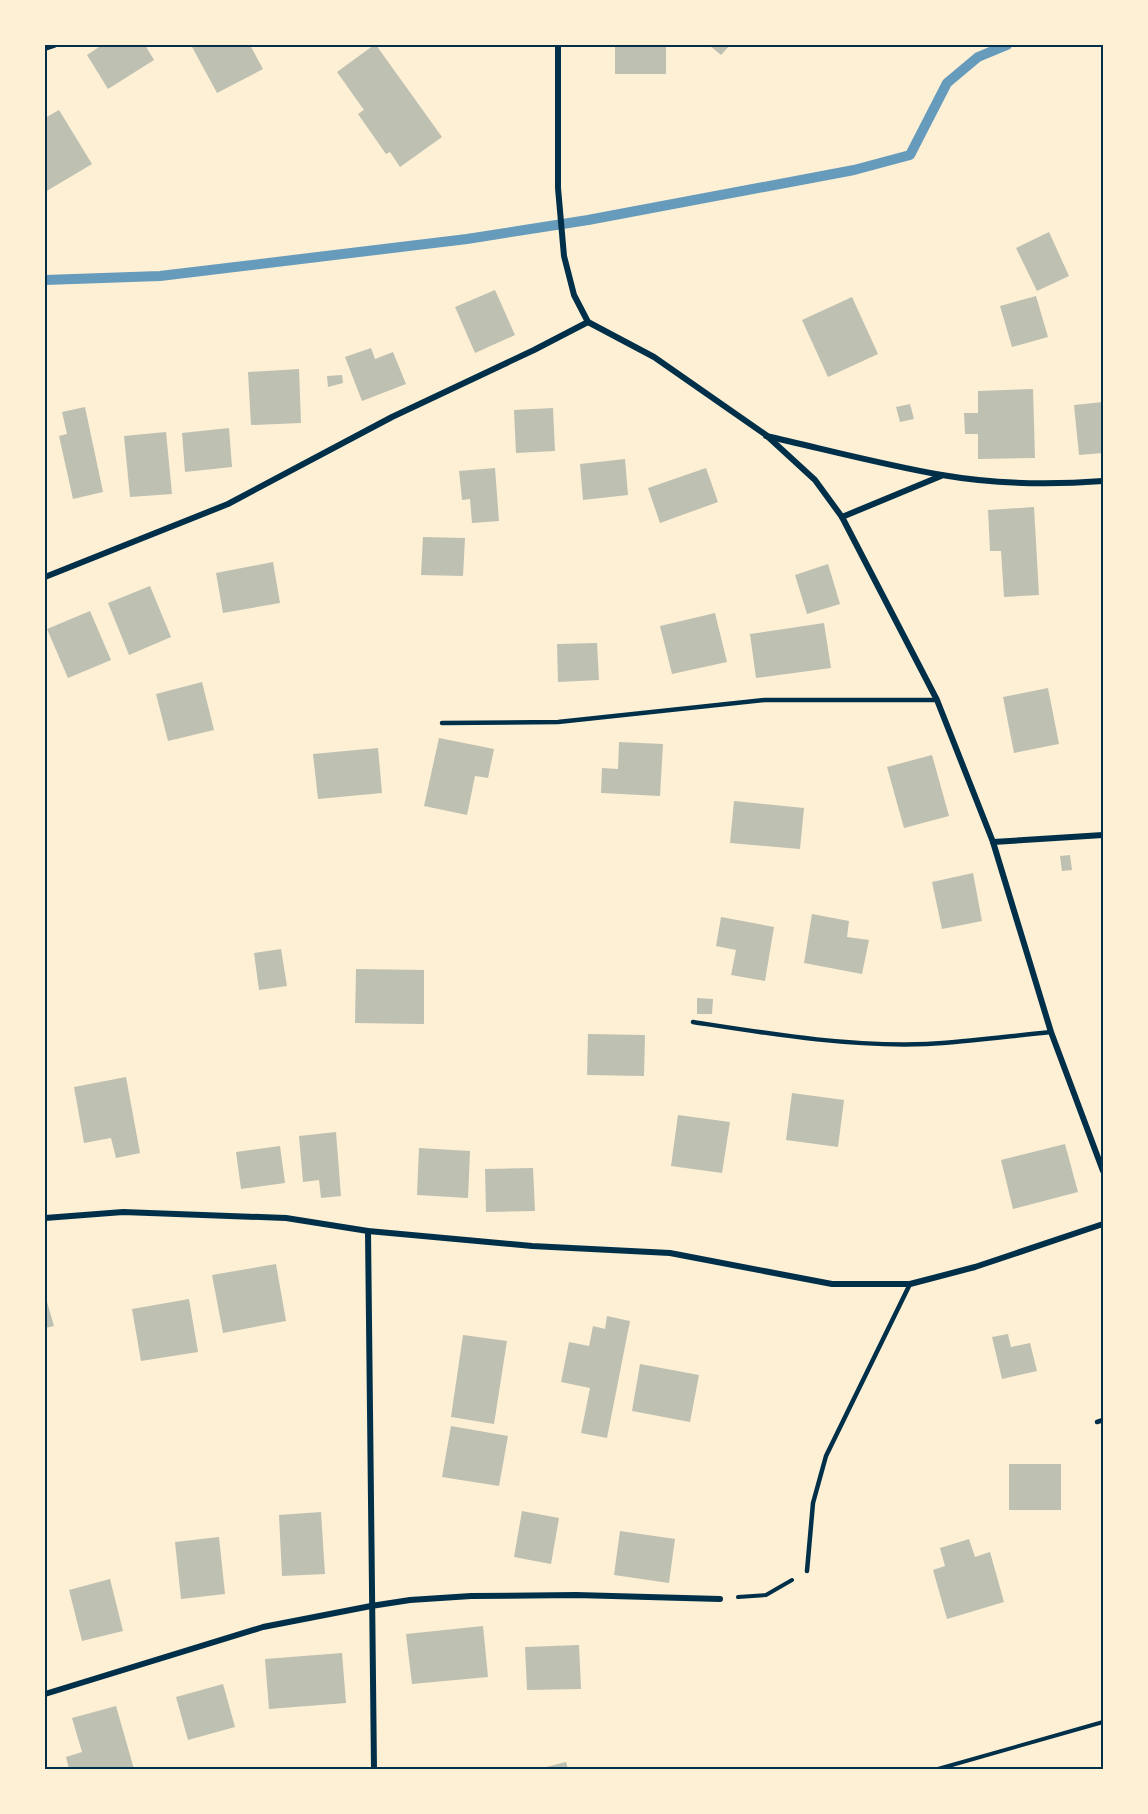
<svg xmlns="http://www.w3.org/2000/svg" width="1148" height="1814" font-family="Montserrat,sans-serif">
  <rect width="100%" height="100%" fill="#fdf0d5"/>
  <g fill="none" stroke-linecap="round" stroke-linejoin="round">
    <polyline stroke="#669bbc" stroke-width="10" points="45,280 160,276 467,239 588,220 854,170 910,155 947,83 978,57 1007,45"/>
  </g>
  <g fill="#bec0b2">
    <polygon points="102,45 145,45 154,60 108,89 87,55"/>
    <polygon points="191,45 250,45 263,69 217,93"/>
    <polygon points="374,45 376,45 442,137 400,167 390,152 386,154 358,114 364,110 337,72"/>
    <rect x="615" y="45" width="51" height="29"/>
    <polygon points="709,45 730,45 721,55"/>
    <polygon points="59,110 92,164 45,192 45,118"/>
    <polygon points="1049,232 1069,276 1037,291 1016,248"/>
    <polygon points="495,290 515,335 475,353 455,307"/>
    <polygon points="1036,296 1048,337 1012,347 1000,306"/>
    <polygon points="852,297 878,354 828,377 802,320"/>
    <polygon points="371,348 375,359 393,352 406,384 362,401 345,357"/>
    <polygon points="299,369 301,423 251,425 248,372"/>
    <polygon points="342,375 343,383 328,387 327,376"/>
    <polygon points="1033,389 1035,458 978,459 978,434 965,434 964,413 978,413 978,391"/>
    <polygon points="1103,402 1103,453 1079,455 1074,405"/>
    <polygon points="910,404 914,419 900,422 896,407"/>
    <polygon points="85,407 103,492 73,499 59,436 67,434 62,412"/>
    <polygon points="553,408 555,451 516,453 514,410"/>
    <polygon points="229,428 232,467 185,472 182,433"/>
    <polygon points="166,432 172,494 130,497 124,436"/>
    <polygon points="625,459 628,495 583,500 580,464"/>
    <polygon points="495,468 499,521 472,523 470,499 462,500 459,471"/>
    <polygon points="706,468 718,502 660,523 648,488"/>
    <polygon points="1034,507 1039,595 1004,597 1001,551 990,551 988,510"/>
    <polygon points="423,537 465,538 463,576 421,575"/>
    <polygon points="273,562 280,603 223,613 216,573"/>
    <polygon points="828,564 840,604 807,614 795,575"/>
    <polygon points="150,586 171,637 129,655 108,603"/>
    <polygon points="90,611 111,660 68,678 47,629"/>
    <polygon points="715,613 727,662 672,674 660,626"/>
    <polygon points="824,623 831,668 756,678 750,634"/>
    <polygon points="597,643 599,680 558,682 557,644"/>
    <polygon points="202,682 214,730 168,741 156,694"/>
    <polygon points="1048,688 1059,744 1014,753 1003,697"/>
    <polygon points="439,738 494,749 488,778 475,776 467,815 424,806"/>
    <polygon points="619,742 663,744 660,796 601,793 602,768 618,769"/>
    <polygon points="378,748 382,793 318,799 313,754"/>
    <polygon points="932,755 949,816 904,828 887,767"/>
    <polygon points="734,801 804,808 800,849 730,843"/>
    <polygon points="1070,855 1072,870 1062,871 1060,856"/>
    <polygon points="973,873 982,921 942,929 932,882"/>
    <polygon points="812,914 849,921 847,937 869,940 862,974 804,963"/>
    <polygon points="721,917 774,927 765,981 731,975 736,950 716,946"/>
    <polygon points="281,949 287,986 259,990 254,953"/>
    <polygon points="356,969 424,970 424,1024 355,1023"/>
    <polygon points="697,998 713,999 712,1014 697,1014"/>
    <polygon points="588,1034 645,1035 644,1076 587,1075"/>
    <polygon points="126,1077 140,1153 116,1158 111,1138 84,1143 74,1087"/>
    <polygon points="792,1093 844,1100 838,1147 786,1140"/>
    <polygon points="678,1115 730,1122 722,1173 671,1166"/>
    <polygon points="336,1132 341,1196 321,1198 319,1180 303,1182 299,1136"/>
    <polygon points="1065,1144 1078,1192 1013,1209 1001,1160"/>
    <polygon points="280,1146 285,1183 241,1189 236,1152"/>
    <polygon points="419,1148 470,1151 468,1198 417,1195"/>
    <polygon points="533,1168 535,1211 486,1212 485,1169"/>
    <polygon points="276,1264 286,1321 223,1333 212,1275"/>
    <polygon points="45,1295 54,1326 45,1328"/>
    <polygon points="189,1299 198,1352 141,1361 132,1309"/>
    <polygon points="607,1316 630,1321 607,1438 581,1433 590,1388 561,1382 569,1342 589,1346 593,1326 605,1329"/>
    <polygon points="1008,1334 1011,1347 1030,1343 1037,1371 1002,1379 992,1337"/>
    <polygon points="463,1335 507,1341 494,1424 451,1417"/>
    <polygon points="640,1364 699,1375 690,1422 632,1411"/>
    <polygon points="451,1426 508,1436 499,1486 442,1477"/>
    <rect x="1009" y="1464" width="52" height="46"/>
    <polygon points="522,1511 559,1518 551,1564 514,1557"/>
    <polygon points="321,1512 325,1574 282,1576 279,1515"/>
    <polygon points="620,1531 675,1539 669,1583 614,1575"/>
    <polygon points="219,1537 225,1594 181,1599 175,1542"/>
    <polygon points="969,1539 975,1557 990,1552 1004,1602 947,1619 933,1570 945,1566 940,1548"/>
    <polygon points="110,1579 123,1631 82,1641 69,1590"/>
    <polygon points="483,1626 488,1677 412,1684 406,1634"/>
    <polygon points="579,1645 581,1689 527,1690 525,1647"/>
    <polygon points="342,1653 346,1703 269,1709 265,1659"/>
    <polygon points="223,1684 235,1727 188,1740 176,1697"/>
    <polygon points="116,1706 134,1769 69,1769 66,1757 82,1752 72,1718"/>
    <polygon points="566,1762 568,1769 542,1769 542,1768"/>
  </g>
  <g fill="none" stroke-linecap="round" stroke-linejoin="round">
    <g stroke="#003049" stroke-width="4">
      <polyline points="738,1597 766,1595 792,1580"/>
      <polyline points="938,1769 1103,1722"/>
    </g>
    <g stroke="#003049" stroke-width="4.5">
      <polyline points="442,723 558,722 765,700 937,700"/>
      <path d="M 693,1022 C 771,1034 849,1047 927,1044 C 969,1042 1010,1036 1051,1032"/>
      <polyline points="1097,1422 1103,1420"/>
      <polyline points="807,1571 813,1503 826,1456 910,1284"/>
    </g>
    <g stroke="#003049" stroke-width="6">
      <polyline points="558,45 558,188 564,256 574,295 588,322"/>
      <polyline points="45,48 54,45"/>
      <polyline points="588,322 654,357 766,435 815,480 842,517 937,700 993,842 1051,1032 1103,1171"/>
      <path d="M 766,436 C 824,449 884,465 942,475 C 994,484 1050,485 1103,481"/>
      <polyline points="842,517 941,476"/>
      <polyline points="45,577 228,504 392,417 534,350 588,322"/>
      <polyline points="993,842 1103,835"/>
      <polyline points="45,1218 123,1212 286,1218 368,1231 532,1246 670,1253 832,1284 910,1284 975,1267 1103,1224"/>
      <polyline points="368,1231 374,1769"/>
      <polyline points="45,1694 263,1627 371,1606 410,1600 471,1596 576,1595 720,1599"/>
    </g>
  </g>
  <rect width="1148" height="1814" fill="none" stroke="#fdf0d5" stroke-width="93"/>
  <rect x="46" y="46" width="1056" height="1722" fill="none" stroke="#003049" stroke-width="2"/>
</svg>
